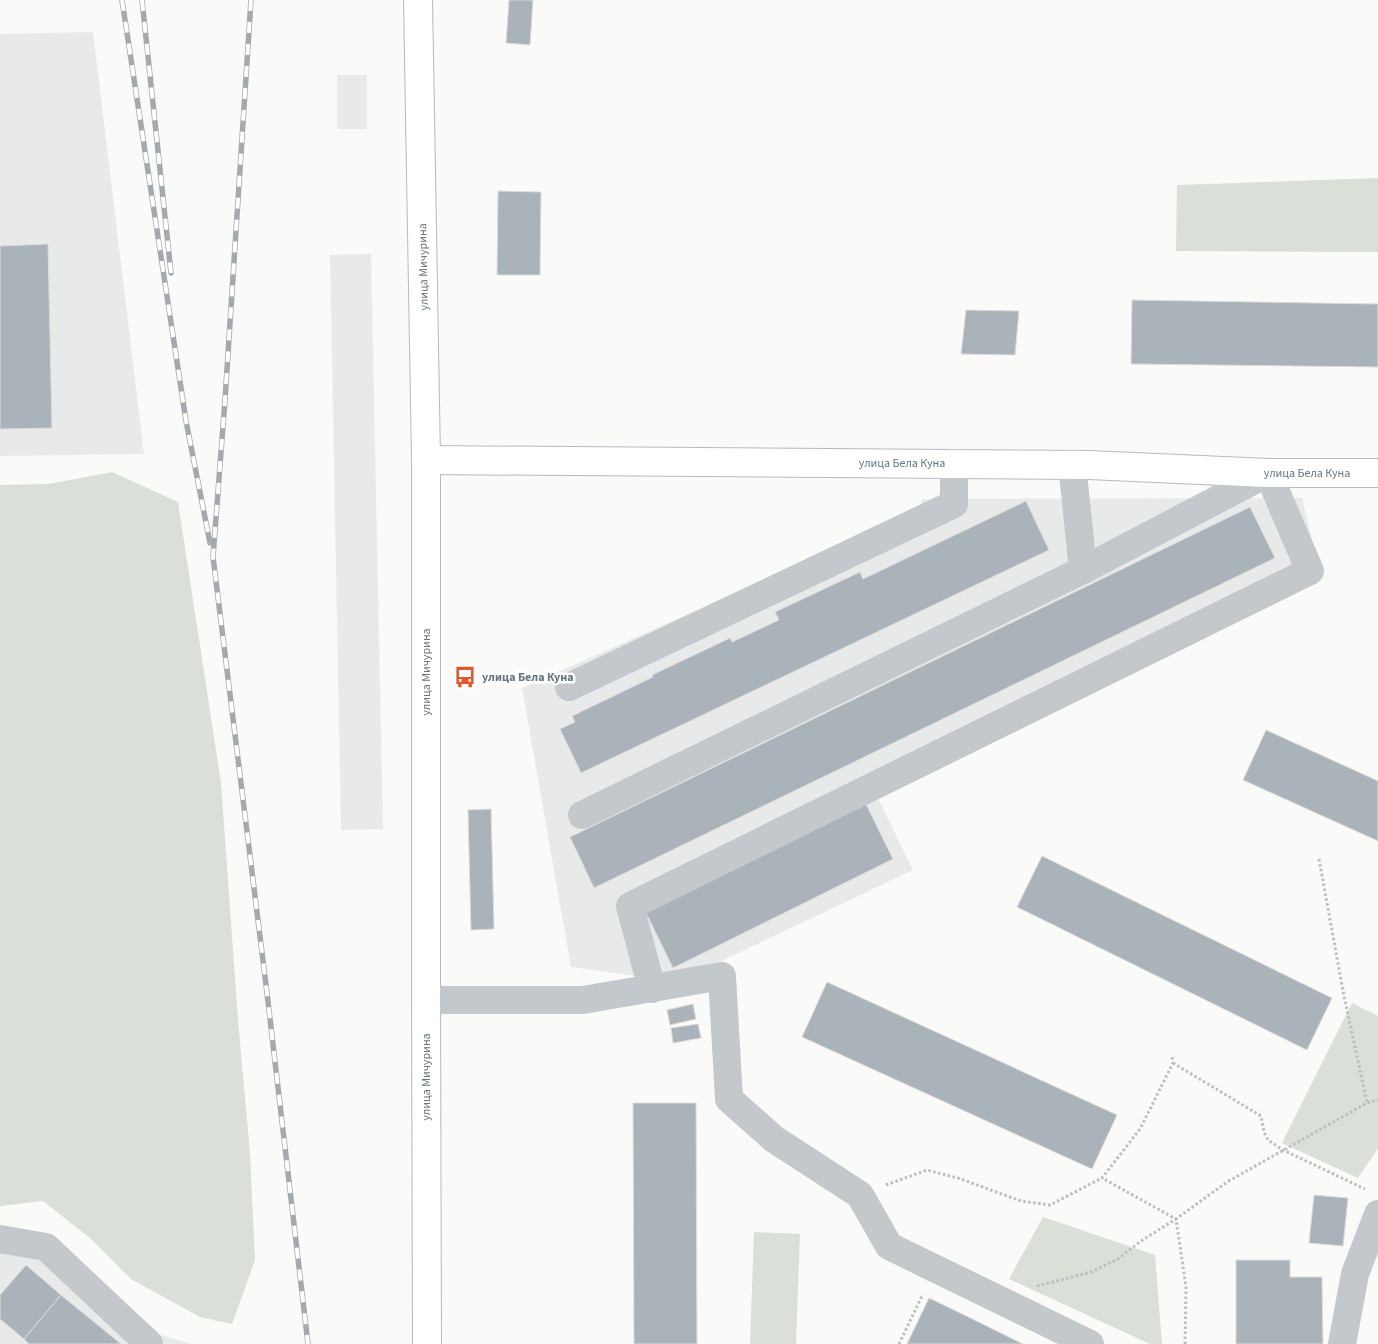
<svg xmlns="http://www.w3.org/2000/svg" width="1378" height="1344" font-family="'Source Sans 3',sans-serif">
  <rect width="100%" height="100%" fill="#fafaf8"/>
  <g fill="#e8e9e9">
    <polygon points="93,32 144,454 0,456 0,34"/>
    <rect x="337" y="75" width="30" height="54"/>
    <polygon points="371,254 383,829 341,830 330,255"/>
    <polygon points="1302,498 1320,574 878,798 913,870 688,977 665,980 571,967 522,688 919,511 922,499"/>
    <polygon points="0,1226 52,1240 161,1335 191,1344 0,1344"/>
  </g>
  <g fill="#dadfd7">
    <polygon points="1378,178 1378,252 1176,251 1177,185"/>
    <polygon points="112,472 178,502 221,783 238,1020 250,1153 255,1260 232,1324 200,1317 131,1279 90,1238 43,1201 0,1206 0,485 49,484"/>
    <polygon points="1352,1003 1378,1016 1378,1148 1358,1178 1282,1143"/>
    <polygon points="1043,1217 1155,1255 1162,1344 1150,1344 1009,1279"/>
    <polygon points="754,1232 800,1234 796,1344 750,1344"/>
  </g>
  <g fill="#aab3b9" stroke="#dcdcda">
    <polygon points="509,0 533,0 530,45 506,43"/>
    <polygon points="498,191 541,192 540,275 497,275"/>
    <polygon points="48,244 52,428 0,429 0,246"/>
    <polygon points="1132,300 1378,304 1378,367 1131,364"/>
    <polygon points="966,310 1019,311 1015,355 961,354"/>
    <polygon points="1026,501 1049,550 581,773 560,729 575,722 572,716 653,677 652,675 730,638 732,642 779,620 775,612 860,572 863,579"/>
    <polygon points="1250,507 1275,558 594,888 570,837"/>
    <polygon points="1266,730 1378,781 1378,841 1243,780"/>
    <polygon points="866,804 893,859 673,968 646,913"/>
    <polygon points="491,809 494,929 471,930 468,810"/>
    <polygon points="1042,856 1332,998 1307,1050 1017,907"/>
    <polygon points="827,982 1117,1115 1092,1169 802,1037"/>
    <polygon points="693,1004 696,1019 670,1025 667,1010"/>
    <polygon points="698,1024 701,1038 673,1043 671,1028"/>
    <polygon points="633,1103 696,1103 697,1344 634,1344"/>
    <polygon points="1314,1195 1348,1198 1343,1246 1309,1243"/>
    <polygon points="1236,1260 1290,1260 1290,1277 1322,1277 1323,1344 1236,1344"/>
    <polygon points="26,1265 61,1295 24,1339 0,1319 0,1295"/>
    <polygon points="61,1295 121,1344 29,1344 24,1339"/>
    <polygon points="929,1298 956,1311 1023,1344 907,1344"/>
  </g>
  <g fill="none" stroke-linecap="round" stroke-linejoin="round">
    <g stroke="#b5babe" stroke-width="30">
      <g id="major">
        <polyline points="418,0 426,460 426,1000 427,1344"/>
        <polyline points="426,460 1089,465 1268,473 1378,473"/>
      </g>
    </g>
    <g stroke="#bbbfc2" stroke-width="3" stroke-dasharray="2.5 2.5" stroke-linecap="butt">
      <polyline points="1319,859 1343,991 1367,1103"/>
      <polyline points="1173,1063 1261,1116 1264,1132 1268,1140 1283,1150 1365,1189"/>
      <polyline points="886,1185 927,1170 958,1178 1021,1201 1050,1205 1102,1178 1140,1129 1173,1063 1172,1056"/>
      <polyline points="1037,1286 1091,1272 1118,1259 1141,1241 1176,1219 1102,1178"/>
      <polyline points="899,1344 923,1294"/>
      <polyline points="1185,1344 1186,1287 1176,1219 1227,1182 1367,1103 1378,1100"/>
    </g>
    <g stroke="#c3c8cc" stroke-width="28">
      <polyline points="1072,464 1083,570"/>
      <polyline points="569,687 954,504 954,463"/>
      <polyline points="582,815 1083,570 1268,473 1310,571 630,906 652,989"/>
      <polyline points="426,1000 583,1000 722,976 729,1099 774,1139 860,1195 889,1246 1090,1344"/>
      <polyline points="0,1239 46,1247 149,1344"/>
      <polyline points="1342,1344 1355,1274 1378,1214"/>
    </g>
    <use href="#major" stroke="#fff" stroke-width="28"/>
    <g stroke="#a2aab0" stroke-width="5.5">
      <g id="rail">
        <polyline points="122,0 186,421 210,543"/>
        <polyline points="142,0 171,273"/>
        <polyline points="251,0 225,400 213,557 267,993 308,1344"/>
      </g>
    </g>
    <use href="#rail" stroke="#fff" stroke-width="4" stroke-dasharray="11" stroke-linecap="butt"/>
  </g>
  <defs>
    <g id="bus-bare" transform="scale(1.725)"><path d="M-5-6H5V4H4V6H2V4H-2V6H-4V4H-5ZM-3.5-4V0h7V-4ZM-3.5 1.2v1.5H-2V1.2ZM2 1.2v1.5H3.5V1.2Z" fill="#e4572e" stroke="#fff" stroke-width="2.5" paint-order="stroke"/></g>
  </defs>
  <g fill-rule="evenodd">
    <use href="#bus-bare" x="465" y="677"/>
  </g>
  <g text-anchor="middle" stroke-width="5" stroke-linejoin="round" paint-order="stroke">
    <g font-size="12" fill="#657683" stroke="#fff">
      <text transform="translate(423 267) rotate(-91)" y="4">улица Мичурина</text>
      <text x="902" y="467">улица Бела Куна</text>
      <text x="1307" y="477">улица Бела Куна</text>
      <text transform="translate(426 672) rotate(-90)" y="4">улица Мичурина</text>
      <text transform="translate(426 1077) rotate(-90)" y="4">улица Мичурина</text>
    </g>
    <g font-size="12" font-weight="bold" fill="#657683" stroke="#fff" text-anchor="start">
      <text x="482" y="681">улица Бела Куна</text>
    </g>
  </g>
</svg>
